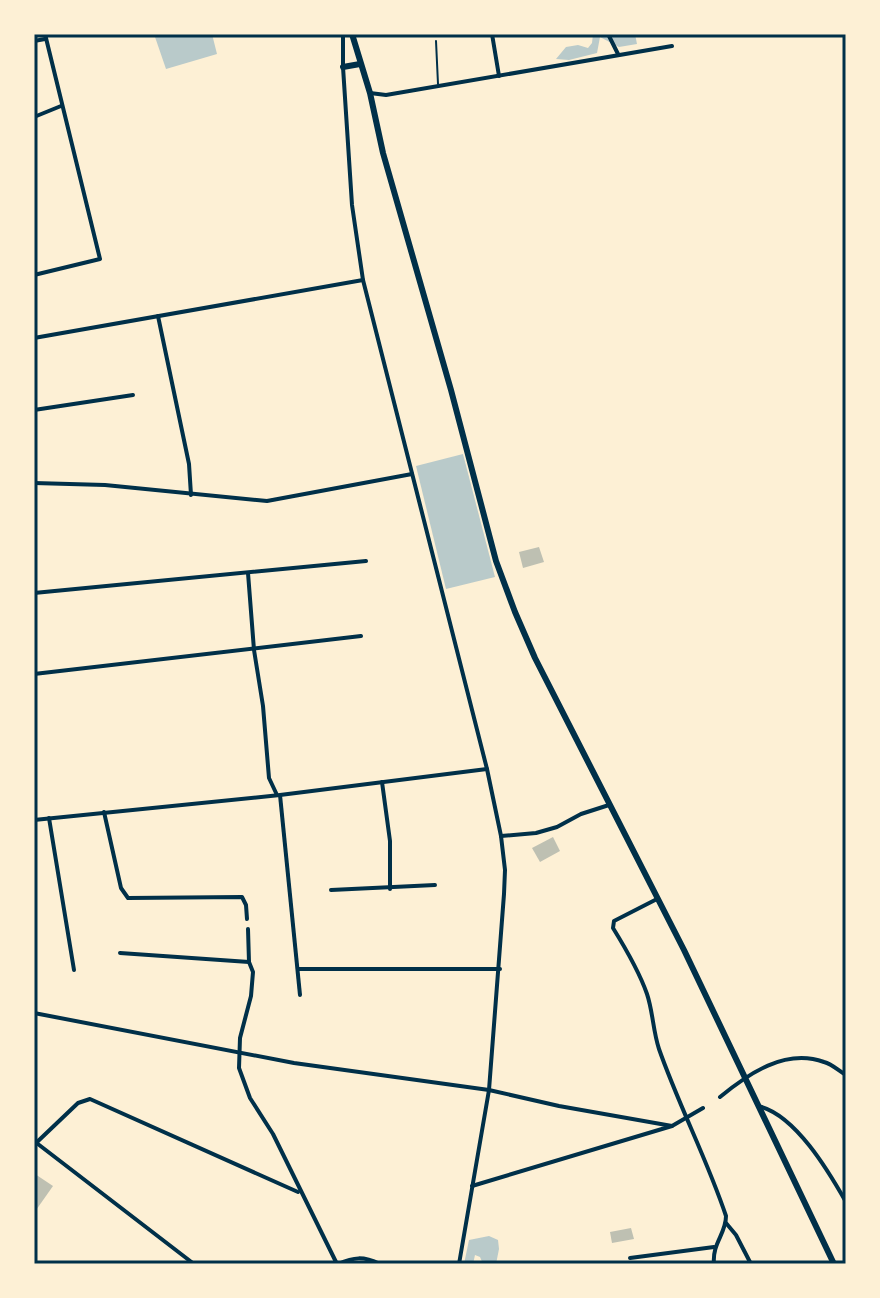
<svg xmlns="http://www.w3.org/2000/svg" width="880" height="1298" font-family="'Source Sans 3',sans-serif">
  <rect width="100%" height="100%" fill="#fdf0d5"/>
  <g fill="#b9caca">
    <polygon points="154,34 212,34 217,54 166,69"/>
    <polygon points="593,34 635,34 637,44 619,47 600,37 597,53 569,60 556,59 566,47 578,45 588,48 592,43"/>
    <polygon points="463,454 495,577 446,589 416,466"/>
    <polygon points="489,1236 498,1240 499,1249 496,1264 483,1264 480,1257 475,1255 473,1264 464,1264 469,1240"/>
  </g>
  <g fill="#bec0b2">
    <polygon points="539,547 544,562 523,568 519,552"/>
    <polygon points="553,837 560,851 540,862 532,848"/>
    <polygon points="35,1174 53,1186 34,1213 34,1176"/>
    <polygon points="631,1228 634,1239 612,1243 610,1232"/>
  </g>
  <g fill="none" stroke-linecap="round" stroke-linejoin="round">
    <polyline stroke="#003049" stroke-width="2" points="436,41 438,84"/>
    <g stroke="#003049" stroke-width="4">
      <polyline points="492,34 499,76"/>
      <polyline points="608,34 618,54"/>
      <polyline points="34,41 45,39"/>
      <polyline points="370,93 386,95 672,46"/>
      <polyline points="34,117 61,106"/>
      <polyline points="34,275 100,259 45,34"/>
      <polyline points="158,316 189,464 191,495"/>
      <polyline points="34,338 363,280"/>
      <polyline points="34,410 133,395"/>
      <polyline points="34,483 105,485 267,501 412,474"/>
      <polyline points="248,573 254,650 263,706 269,778 277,795"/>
      <polyline points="34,593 366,561"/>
      <polyline points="34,674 361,636"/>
      <polyline points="382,782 390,841 390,889"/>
      <polyline points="280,795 300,995"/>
      <polyline points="104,812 121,888 128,898 242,897 246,905 247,919"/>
      <polyline points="49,818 74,970"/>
      <polyline points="34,820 280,795 487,769"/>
      <polyline points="501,836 536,833 557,827 581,814 609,805"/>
      <polyline points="331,890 435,885"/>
      <path d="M 657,899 L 614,921 L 613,928 C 626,949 639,971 647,994 C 653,1012 653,1031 659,1049 C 679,1106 707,1159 726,1216 C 726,1234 712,1243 714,1264"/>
      <polyline points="248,929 249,962 253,972 251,996 240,1038 239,1068 250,1098 273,1134 337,1264"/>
      <polyline points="120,953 249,962"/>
      <polyline points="298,969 500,969"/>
      <polyline points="34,1013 294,1063 489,1090 559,1106 672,1126"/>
      <path d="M 720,1097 C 748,1074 785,1048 824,1062 C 832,1064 839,1071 846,1075"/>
      <path d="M 758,1106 C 795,1114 829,1172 846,1202"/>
      <polyline points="36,1143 78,1103 90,1099 298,1192"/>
      <polyline points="472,1186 672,1126 703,1108"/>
      <polyline points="726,1223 736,1235 751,1264"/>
      <polyline points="630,1258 714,1247"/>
      <path d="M 338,1264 C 354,1257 363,1256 380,1264"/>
    </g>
    <g stroke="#003049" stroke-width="4">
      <polyline points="343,34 343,67 352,205 363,280 487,769 501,836 505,870 504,894 489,1090 459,1264"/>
      <polyline points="34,1141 194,1264"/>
    </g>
    <g stroke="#003049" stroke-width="6">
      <polyline points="352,34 370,93 383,153 451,390 496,561 515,612 535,658 684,950 834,1264"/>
      <polyline points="343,67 360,64"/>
    </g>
  </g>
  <rect width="880" height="1298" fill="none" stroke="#fdf0d5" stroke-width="72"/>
  <rect x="36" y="36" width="808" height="1226" fill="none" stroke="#003049" stroke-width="3"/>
</svg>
